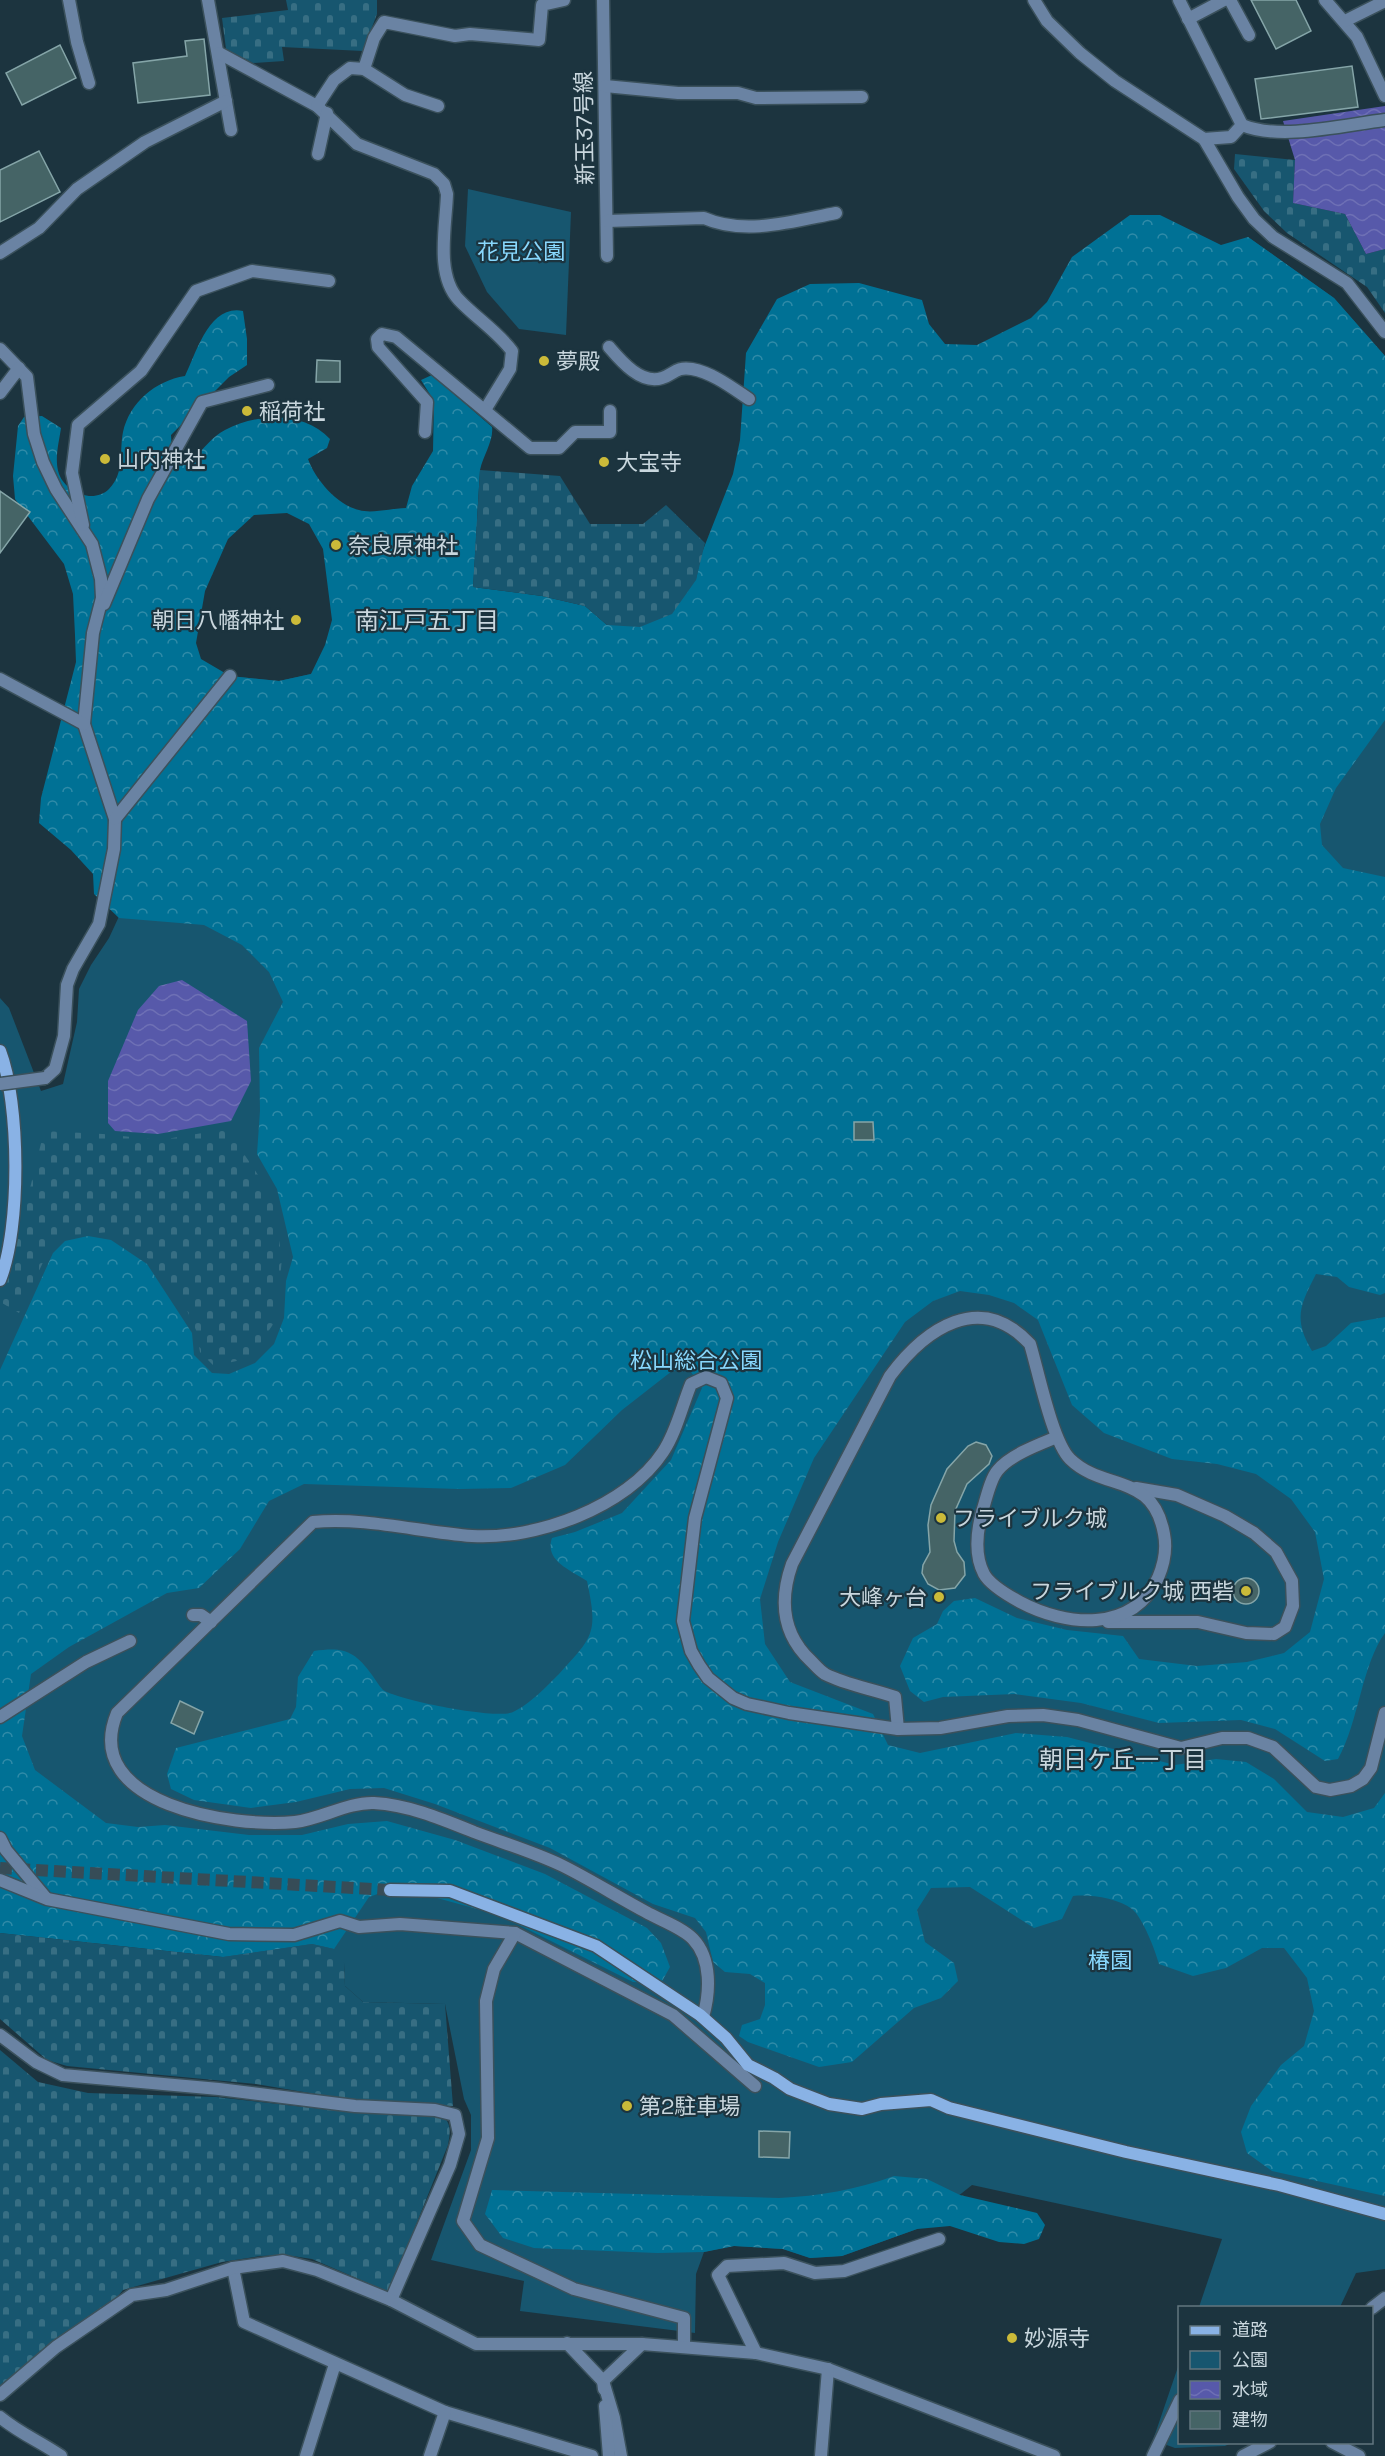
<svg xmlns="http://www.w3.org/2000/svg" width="1385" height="2456" font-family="'Space Grotesk','Noto Sans JP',sans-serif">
  <defs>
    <pattern id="forest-crowns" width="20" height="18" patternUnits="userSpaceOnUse" patternTransform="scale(1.5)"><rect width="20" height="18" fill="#007195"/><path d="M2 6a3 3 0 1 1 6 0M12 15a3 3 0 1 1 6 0" fill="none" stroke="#308ba8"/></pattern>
    <pattern id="cemetery-stones" width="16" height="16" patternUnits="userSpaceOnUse" patternTransform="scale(1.5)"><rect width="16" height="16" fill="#17566f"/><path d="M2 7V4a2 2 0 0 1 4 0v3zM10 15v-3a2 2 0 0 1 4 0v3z" fill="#376e83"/></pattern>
    <pattern id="water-waves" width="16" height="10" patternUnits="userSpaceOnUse" patternTransform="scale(1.5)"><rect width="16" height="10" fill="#5759aa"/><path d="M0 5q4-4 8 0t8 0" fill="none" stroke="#6e70b5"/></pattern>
  </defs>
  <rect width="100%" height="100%" fill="#1c343f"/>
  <g fill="#17566f">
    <polygon points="468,189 571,212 566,335 519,329 487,292 465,246"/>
    <polygon points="1248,237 1334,298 1385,356 1385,2269 1356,2273 1340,2307 1199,2307 1222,2239 972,2185 917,2229 842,2256 810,2258 783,2249 734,2246 704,2252 696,2274 695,2333 520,2311 524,2281 431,2260 471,2150 471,2115 464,2099 445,2004 363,2002 345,1986 344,1963 223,1957 0,1933 0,998 9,1008 41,1091 63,1084 77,1022 79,989 91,965 109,938 230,676 279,681 311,674 477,520 473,587 607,625"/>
    <polygon points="1179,2364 1180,2442 1231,2443 1225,2446 1175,2448 1153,2440"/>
  </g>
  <g fill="url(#forest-crowns)" fill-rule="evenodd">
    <path d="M 1130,215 L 1160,215 L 1221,245 L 1248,237 L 1334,298 L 1385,356 L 1385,720 L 1336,788 L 1320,824 L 1322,845 L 1343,868 L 1385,877 L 1385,1293 L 1380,1295 L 1349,1287 L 1337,1277 L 1316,1274 C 1300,1305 1293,1319 1312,1351 L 1326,1346 L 1351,1323 L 1385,1317 L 1385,1633 C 1362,1664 1359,1721 1338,1759 L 1325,1761 L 1275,1729 L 1241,1720 L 1159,1723 L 1081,1703 L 1015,1694 L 943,1697 L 924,1702 L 910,1691 L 900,1666 L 913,1638 L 937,1624 L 943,1611 L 954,1601 L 975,1598 L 1017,1618 L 1067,1630 L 1123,1636 L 1139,1659 L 1197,1666 L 1247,1662 L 1284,1653 L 1310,1632 L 1324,1579 L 1315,1532 L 1291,1499 L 1256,1474 L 1217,1464 L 1172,1459 L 1104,1433 L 1072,1405 L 1038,1320 L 1014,1303 L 989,1295 L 960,1291 L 933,1301 L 905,1322 L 814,1458 L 778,1542 L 760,1599 L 765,1644 L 790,1682 L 873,1714 L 888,1745 L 920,1753 L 1016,1733 L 1067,1737 L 1175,1765 L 1216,1759 L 1246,1762 L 1274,1779 L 1307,1812 L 1343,1817 L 1374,1808 L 1385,1793 L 1385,2196 L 1272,2171 L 1247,2153 L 1241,2132 L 1251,2106 L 1281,2065 L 1304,2046 L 1314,2011 L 1307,1978 L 1284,1948 L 1262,1948 L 1226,1968 L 1193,1976 L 1159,1964 C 1155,1950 1143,1918 1132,1909 C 1118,1898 1089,1894 1073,1896 L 1062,1919 L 1034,1928 L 970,1887 L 931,1888 L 917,1910 L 925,1942 L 954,1963 L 958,1981 L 941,1998 L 914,2008 L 852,2062 L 819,2067 L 748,2042 L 739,2036 L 742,2025 L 760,2019 L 765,2005 L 765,1983 L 750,1974 L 725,1972 L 713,1962 L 706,1932 L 695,1918 L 653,1904 L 550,1848 L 435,1804 L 384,1788 L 350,1789 L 296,1802 L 251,1808 L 194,1800 L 171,1789 L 167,1774 L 176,1748 L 290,1719 L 296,1707 L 298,1677 L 314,1651 C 343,1647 354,1650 372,1675 C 375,1679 379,1686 383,1690 C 398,1700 497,1720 513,1712 C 529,1705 547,1686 559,1674 C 594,1636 598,1633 587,1581 C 571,1570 544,1561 552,1538 L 575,1532 L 622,1513 L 671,1460 L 702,1388 L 689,1369 L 672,1371 L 622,1410 L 565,1465 L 511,1488 L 459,1489 L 304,1484 L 269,1501 L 240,1549 L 199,1588 L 167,1593 L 69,1647 L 31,1674 L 22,1736 L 35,1770 L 106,1823 L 138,1827 L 165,1825 L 249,1835 L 302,1835 L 348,1824 L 387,1821 L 455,1840 L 545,1874 L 647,1928 L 661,1943 L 670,1967 L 661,1983 L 633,1982 L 499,1915 L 397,1887 L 369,1897 L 334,1949 L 312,1944 L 223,1957 L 0,1933 L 0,1370 L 53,1253 L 65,1241 L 88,1236 L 111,1240 L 147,1264 L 192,1333 L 194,1355 L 212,1373 L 229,1374 L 255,1363 L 274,1344 L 284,1318 L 286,1281 L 293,1257 L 277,1189 L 257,1154 L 260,1111 L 259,1048 L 283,1002 L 269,972 L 242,945 L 204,925 L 119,918 L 94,894 L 93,874 L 71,850 L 39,823 L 41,798 L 76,662 L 75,635 L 73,594 L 64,564 L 15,499 L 13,476 L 18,426 L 24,417 L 42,416 L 61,428 C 59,442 54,460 59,474 C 66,493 94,504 109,489 C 125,472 119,452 123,432 C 130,402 155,381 185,376 C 196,354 209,304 243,311 L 247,339 L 247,365 L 229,377 L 171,435 L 172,451 L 180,459 L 194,459 C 203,449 212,437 225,430 C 257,413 304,411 330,439 L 327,448 L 308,459 C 315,479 337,505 359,510 C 372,514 393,508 406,508 L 412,486 L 433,451 L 434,401 L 421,380 L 432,375 L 492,427 C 494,440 483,456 480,470 L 473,587 L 542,596 L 585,606 L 607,625 L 696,580 L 701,555 L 733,474 L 740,440 L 746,353 L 777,299 L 810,284 L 859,283 L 922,300 L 929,324 L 945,344 L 977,345 L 1031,318 L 1047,302 L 1072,257 ZM 287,513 L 309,524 L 323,549 L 332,620 L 325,645 L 311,674 L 279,681 L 230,676 L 201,659 L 196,643 L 205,591 L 228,539 L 254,515 Z"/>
    <path d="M 894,2176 L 927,2179 L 960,2195 L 1037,2213 L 1045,2225 L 1039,2239 L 1024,2244 L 999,2242 L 950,2226 L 917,2229 L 842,2256 L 810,2258 L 783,2249 L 734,2246 L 704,2252 L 657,2253 L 534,2248 L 503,2238 L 485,2214 L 492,2190 L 779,2198 C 820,2196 855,2190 894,2176 Z"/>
  </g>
  <g fill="url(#cemetery-stones)">
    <polygon points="286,0 377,0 377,14 363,51 282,47 284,61 253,63 226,49 222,18 288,10"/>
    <polygon points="1235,154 1295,160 1293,203 1345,214 1366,254 1385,249 1385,313 1367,287 1287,233 1264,211 1234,169"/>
    <polygon points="480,470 560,476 590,524 643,524 666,505 705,543 696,580 672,614 640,627 607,625 585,606 542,596 473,587"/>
    <polygon points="227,1129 271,1194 282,1258 276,1320 250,1358 214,1366 200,1352 196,1330 184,1304 150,1260 109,1232 55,1237 19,1313 2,1303 44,1131 103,1134 160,1140"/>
    <polygon points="0,1933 223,1957 312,1944 334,1949 344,1963 345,1986 363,2002 445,2004 453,2106 375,2104 256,2084 67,2066 47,2060 0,2019"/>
    <path d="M 0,2050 L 38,2082 L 88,2093 L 216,2097 L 339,2111 L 443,2116 C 452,2125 450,2133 448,2145 L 389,2292 L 312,2259 L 286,2255 L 260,2256 L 222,2262 L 123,2290 L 114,2301 L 51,2343 L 0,2387 Z"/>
  </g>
  <g fill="url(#water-waves)">
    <polygon points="1385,106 1385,249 1366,254 1345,214 1293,203 1295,160 1283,121"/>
    <polygon points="182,980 247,1021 251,1081 231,1121 158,1134 115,1131 108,1123 108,1081 138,1010 159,986"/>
  </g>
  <g fill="#456466" stroke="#85a5a8" stroke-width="1.5">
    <polygon points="1251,0 1296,0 1311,31 1276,49"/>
    <polygon points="204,39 210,95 138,103 133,63 187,56 185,41"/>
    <polygon points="60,45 76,78 22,105 6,73"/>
    <polygon points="1352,66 1358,107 1261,119 1255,79"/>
    <polygon points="39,151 60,192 0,222 0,170"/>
    <polygon points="317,360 340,361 340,382 316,382"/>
    <polygon points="0,491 30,512 0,553"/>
    <polygon points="854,1122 873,1122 874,1140 854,1140"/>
    <polygon points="976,1442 986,1445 992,1456 989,1464 967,1484 955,1511 954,1541 957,1552 964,1562 965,1575 955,1588 939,1590 928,1584 922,1573 923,1565 930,1552 928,1525 931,1505 947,1469 968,1446"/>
    <circle cx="1246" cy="1591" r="13"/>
    <polygon points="180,1701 203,1712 194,1734 171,1723"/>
    <polygon points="759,2131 790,2132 789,2158 759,2157"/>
  </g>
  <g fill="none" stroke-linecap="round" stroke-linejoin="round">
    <polyline stroke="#364c57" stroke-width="12" stroke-dasharray="12 6" stroke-linecap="butt" points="0,1868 390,1890"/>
    <g stroke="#3b515c" stroke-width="15">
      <g id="street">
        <polyline points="69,0 77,42 89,83"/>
        <polyline points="208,0 231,130"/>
        <polyline points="603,0 607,256"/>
        <polyline points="1034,0 1047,21 1080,53 1115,81 1204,139 1231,137 1242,125"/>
        <path d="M 1179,0 L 1242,125 C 1280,141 1344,125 1385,120"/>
        <polyline points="1230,0 1249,35"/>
        <polyline points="1325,0 1357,37 1385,96"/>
        <polyline points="1188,19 1224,0"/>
        <polyline points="1345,21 1385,1"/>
        <path d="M 219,53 L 317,106 L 357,144 L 434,174 L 444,184 L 447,194 C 446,226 435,275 459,300 C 476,318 497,331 512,351 L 510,369 L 485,410"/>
        <polyline points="364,69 374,38 384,22 455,36 470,34 539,40 542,5 564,0"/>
        <polyline points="605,86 678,93 738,93 756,98 862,97"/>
        <polyline points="317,106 334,80 350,68 364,69 405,95 438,106"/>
        <polyline points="1204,139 1238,197 1254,219 1273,237 1347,283 1385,332"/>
        <polyline points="318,154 327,113"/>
        <path d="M 607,221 L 704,218 C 745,236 794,221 836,213"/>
        <polyline points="0,253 39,228 77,189 145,142 226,101"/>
        <path d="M 609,347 C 621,361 641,385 662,378 C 673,375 676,366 692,369 C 713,373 731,387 749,399"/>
        <polyline points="0,349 27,377 34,434 43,462 56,489 92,544 101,579 102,598 93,633 84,724 115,819 114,849 99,924 73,969 67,985 64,1036 55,1069 45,1078"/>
        <polyline points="0,393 19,368"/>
        <polyline points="425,432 427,402 378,347 377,339 382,334 396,337 530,448 559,448 575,432 610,432 610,411"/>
        <polyline points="83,525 72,473 78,425 141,371 196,291 252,271 329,281"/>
        <polyline points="104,604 148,499 202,402 268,385"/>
        <polyline points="0,679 84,724"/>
        <polyline points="115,819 230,676"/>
        <polyline points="193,1615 201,1615 211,1622"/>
        <polyline points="1108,1622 1198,1622 1246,1633 1274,1634 1285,1627 1293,1606 1292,1581 1276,1552 1254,1533 1225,1516 1177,1495 1136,1488"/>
        <polyline points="0,1717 86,1662 130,1641"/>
        <path d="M 898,1729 L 895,1697 C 873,1689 846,1685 825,1674 C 820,1671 815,1665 811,1661 C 782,1634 779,1601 792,1564 L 890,1376 C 925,1329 980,1290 1030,1344 C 1038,1370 1052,1441 1070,1459 C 1104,1492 1153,1472 1164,1534 C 1167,1549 1164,1564 1158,1578 C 1132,1634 1065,1626 1020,1602 C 1009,1596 990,1585 984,1574 C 974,1555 977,1531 982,1512 C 986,1500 990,1479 998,1470 C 1010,1455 1040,1444 1057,1437"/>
        <polyline points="0,1838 6,1850 46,1898"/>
        <polyline points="0,1880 47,1899 229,1934 294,1935 340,1921 359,1927 400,1924 515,1933 673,2015 755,2086"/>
        <polyline points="515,1933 494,1969 486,2001 488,2138 463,2221 480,2245 574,2289 684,2318 684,2345"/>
        <path d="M 700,2015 L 703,2017 C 710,1993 712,1959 693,1939 C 683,1928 660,1920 646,1912 C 618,1897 591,1880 563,1866 C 534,1852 503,1843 474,1832 C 442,1819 409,1805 374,1803 C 348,1802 321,1819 295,1822 C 234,1828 79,1805 117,1713 L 313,1522 C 366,1517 419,1532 472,1536 C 536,1540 627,1507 663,1452 C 676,1433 682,1406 691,1384 L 706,1377 L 721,1383 L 727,1398 L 695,1518 L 683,1621 L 691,1651 L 699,1665 L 708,1678 L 733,1698 L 747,1704 L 789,1713 L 898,1729 L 940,1728 L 1008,1716 L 1043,1715 L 1078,1720 L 1181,1748 L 1222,1738 L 1248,1738 L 1273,1747 L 1316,1787 L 1330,1790 L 1351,1786 L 1363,1779 L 1371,1768 L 1385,1713"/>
        <polyline points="0,2035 36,2062 63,2075 219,2089 355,2106 435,2110 455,2115 459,2134 450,2165 391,2300"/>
        <polyline points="233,2268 244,2322 445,2412 592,2456"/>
        <polyline points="1372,2308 1385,2298"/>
        <polyline points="567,2343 603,2381 614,2418 621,2456"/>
        <polyline points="756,2353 718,2275 727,2266 784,2263 815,2273 844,2271 939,2239"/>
        <polyline points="604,2389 603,2381 642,2344"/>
        <polyline points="0,2395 56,2347 132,2295 166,2290 233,2268 283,2261 317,2270 391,2300 476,2344 642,2344 756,2353 828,2369 1054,2456"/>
        <polyline points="605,2406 609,2456"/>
        <path d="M 0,2417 C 19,2433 41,2442 61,2456"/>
        <polyline points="1332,2442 1359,2456"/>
        <polyline points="306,2456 335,2364"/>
        <polyline points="430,2456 445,2412"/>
        <polyline points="821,2456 828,2369"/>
        <polyline points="1153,2456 1180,2400"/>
        <polyline points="1243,2456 1270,2442"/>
      </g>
    </g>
    <g stroke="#3b515c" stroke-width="15">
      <g id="secondary">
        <path d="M 0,1051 C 20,1103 21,1228 0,1280"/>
        <polyline points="390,1890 450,1891 596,1946 700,2015 726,2038 748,2065 774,2078 790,2089 829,2104 862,2109 881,2104 931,2100 949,2108 1126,2152 1279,2185 1385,2214"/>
      </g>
    </g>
    <use href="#street" stroke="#6a83a3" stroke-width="12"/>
    <use href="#secondary" stroke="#89b2e5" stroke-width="12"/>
    <g stroke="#3b515c" stroke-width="15" stroke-linecap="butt">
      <polyline id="street-bridge" points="0,1084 45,1078"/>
    </g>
    <use href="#street-bridge" stroke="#6a83a3" stroke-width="12"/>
  </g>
  <g fill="#cbba39" stroke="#1c343f" stroke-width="2">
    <circle cx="544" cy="361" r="6"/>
    <circle cx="247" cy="411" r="6"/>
    <circle cx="105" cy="459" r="6"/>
    <circle cx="604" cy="462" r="6"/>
    <circle cx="336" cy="545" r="6"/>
    <circle cx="296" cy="620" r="6"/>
    <circle cx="941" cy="1518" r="6"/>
    <circle cx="1246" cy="1591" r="6"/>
    <circle cx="939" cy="1597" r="6"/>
    <circle cx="627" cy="2106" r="6"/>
    <circle cx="1012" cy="2338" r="6"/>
  </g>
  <g text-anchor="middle" stroke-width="4.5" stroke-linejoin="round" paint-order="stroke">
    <g font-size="22" fill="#c9d7de" stroke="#1c343f">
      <text transform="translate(584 128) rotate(-91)" y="8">新玉37号線</text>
    </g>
    <g font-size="22" fill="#88d8fd" stroke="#1c343f">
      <text x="521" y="259">花見公園</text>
      <text x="696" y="1368">松山総合公園</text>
      <text x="1110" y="1968">椿園</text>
    </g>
    <g font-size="22" fill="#c9d7de" stroke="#1c343f" text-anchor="start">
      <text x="556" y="369">夢殿</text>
      <text x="259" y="419">稲荷社</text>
      <text x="117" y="467">山内神社</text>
      <text x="616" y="470">大宝寺</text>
      <text x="348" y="553">奈良原神社</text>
      <text x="284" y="628" text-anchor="end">朝日八幡神社</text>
      <text x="953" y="1526">フライブルク城</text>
      <text x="1234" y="1599" text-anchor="end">フライブルク城 西砦</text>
      <text x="927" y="1605" text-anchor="end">大峰ヶ台</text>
      <text x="639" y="2114">第2駐車場</text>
      <text x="1024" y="2346">妙源寺</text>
    </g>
    <g font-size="24" fill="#c9d7de" stroke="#1c343f">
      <text x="427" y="629">南江戸五丁目</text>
      <text x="1123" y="1768">朝日ケ丘一丁目</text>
    </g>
  </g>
  <rect x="1178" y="2306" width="195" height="138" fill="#1c343f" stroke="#61757f" stroke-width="1.5"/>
  <rect x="1190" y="2326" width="30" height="9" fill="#89b2e5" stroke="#61757f" stroke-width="1.5"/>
  <text x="1232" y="2336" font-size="18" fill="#c9d7de">道路</text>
  <rect x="1190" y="2351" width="30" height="18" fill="#17566f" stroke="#61757f" stroke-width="1.5"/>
  <text x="1232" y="2366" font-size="18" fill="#c9d7de">公園</text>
  <rect x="1190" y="2381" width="30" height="18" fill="url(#water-waves)" stroke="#61757f" stroke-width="1.5"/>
  <text x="1232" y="2396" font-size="18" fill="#c9d7de">水域</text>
  <rect x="1190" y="2411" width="30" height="18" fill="#456466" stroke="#61757f" stroke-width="1.5"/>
  <text x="1232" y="2426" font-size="18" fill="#c9d7de">建物</text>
</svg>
